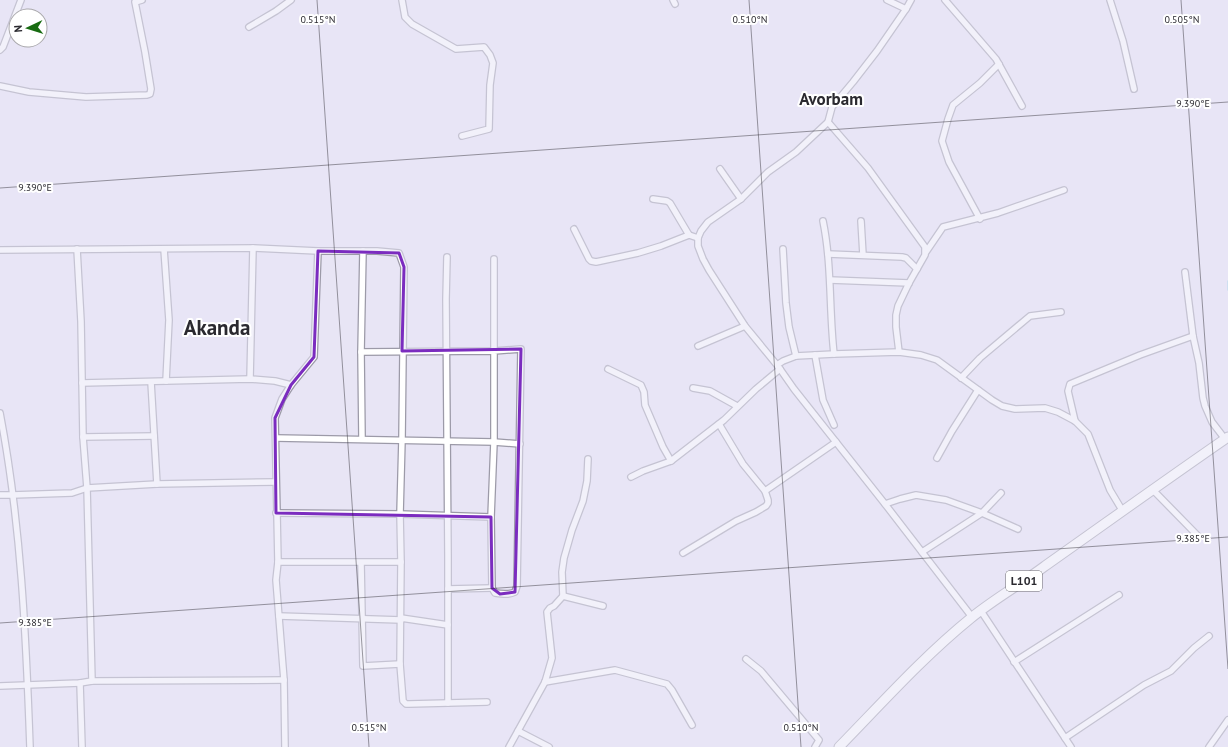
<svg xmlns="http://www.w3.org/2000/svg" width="1228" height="747" font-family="'PT Sans',sans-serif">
  <rect width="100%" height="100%" fill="#e8e5f5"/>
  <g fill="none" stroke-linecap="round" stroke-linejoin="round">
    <polyline stroke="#a0d2e9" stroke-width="1.5" points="1228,281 1228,290"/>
    <g stroke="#9c9aa8" stroke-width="8">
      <g id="minor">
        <polyline points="402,0 405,17 412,24 456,49 484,47 490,55 493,63 490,85 489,129 462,136"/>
        <polyline points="673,0 675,4"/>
        <polyline points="887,0 906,9"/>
        <polyline points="911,0 906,9 877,51 853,82 832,107 828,122 796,152 768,172 741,199 708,222 701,231 698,238 698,246 703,259 709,270 745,326 777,365 783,361 796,356 834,354 899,352 921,355 937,360 992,400 1002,406 1015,409 1045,408 1058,412 1075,421 1088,434 1110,490 1122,510"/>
        <polyline points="945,0 996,59 1022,106"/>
        <polyline points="1110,0 1123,41 1134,89"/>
        <polyline points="249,27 276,11 291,0"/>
        <polyline points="0,50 3,47 21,0"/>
        <polyline points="0,86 29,92 86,97 147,95 150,94 151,89 145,52 135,2 142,0"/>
        <polyline points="828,122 868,168 925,247 925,255 909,283 898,306 896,315 896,327 899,352"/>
        <polyline points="720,169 741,199"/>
        <polyline points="653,199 667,201 670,203 689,235"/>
        <polyline points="980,219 949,162 942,141 948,119 953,105 980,83 999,64"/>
        <path d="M 823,221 C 832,265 829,310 834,354"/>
        <polyline points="861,221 863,255"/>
        <polyline points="574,229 589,259 591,261 596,262 638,253 661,246 689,235 698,238"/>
        <polyline points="164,249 169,320 166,381"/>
        <polyline points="783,249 786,303 789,327 796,356"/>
        <polyline points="0,250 253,248 318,251 377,251 399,253 404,267 402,439 400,514 401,562 400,664 403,701 406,704 409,704 487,702"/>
        <polyline points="926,252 943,227 998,213 1064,190"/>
        <polyline points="828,254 902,257 906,258 917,269"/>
        <polyline points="447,257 446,299 448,555 448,703"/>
        <polyline points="1185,272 1193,336 1199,363 1203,398 1205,406 1212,422 1225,439"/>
        <polyline points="830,280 909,283"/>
        <polyline points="698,346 745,326"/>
        <path d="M 361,352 L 494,351 L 521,349 L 517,586 L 515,592 C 509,595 502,594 495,593 L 492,588 L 491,517 L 494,442 L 494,259"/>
        <polyline points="815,355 823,400 834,425"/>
        <polyline points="608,369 641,385 644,392 645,405 663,447 671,461"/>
        <polyline points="780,369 794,389 885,504 972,617"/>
        <polyline points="961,378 980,358 1030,316 1061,312"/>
        <polyline points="250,379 253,248"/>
        <polyline points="151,382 157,484"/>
        <polyline points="82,383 250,379 275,381 291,385"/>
        <polyline points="693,388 710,391 737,406"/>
        <path d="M 0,413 C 21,523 26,635 30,747"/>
        <polyline points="1075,421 1068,391 1070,384 1140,355 1193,336"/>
        <polyline points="83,437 154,436"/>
        <polyline points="276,438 494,442 520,444"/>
        <polyline points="362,439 361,352 363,251"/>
        <polyline points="937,458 952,431 978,390"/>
        <polyline points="631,477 643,471 671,461 724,420 756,389 780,369 778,367"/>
        <polyline points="1152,489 1198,536"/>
        <polyline points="765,491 836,442"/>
        <polyline points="0,495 12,495 72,493 87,488 157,484 275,482"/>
        <polyline points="885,504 900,499 916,495 946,500 982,513 1018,529"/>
        <polyline points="276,513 400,514 491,517"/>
        <polyline points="922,552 982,513 1001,493"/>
        <polyline points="683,553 736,521 756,512 766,506 768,503 768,500 765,491 743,464 719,424"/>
        <polyline points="278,562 401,562"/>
        <polyline points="361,563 363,666 400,664"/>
        <polyline points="448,589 492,588"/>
        <polyline points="563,596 603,606"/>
        <polyline points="981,611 1071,747"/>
        <polyline points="279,616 401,620"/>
        <polyline points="401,618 448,625"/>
        <polyline points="746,659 761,671 819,740 815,747"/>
        <polyline points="1014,662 1119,595"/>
        <polyline points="92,681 284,680"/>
        <polyline points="545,682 615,670 667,684 672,690 692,725"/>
        <polyline points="80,683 82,747"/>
        <polyline points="0,686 80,683 92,681 87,488 83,437 81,321 77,249"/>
        <polyline points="518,731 549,747"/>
        <polyline points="1065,738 1144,685 1171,671 1194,648 1209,636"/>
        <polyline points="285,747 284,680 276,580 278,562 275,418 282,399 291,385 314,357 318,251"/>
        <polyline points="509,747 545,682 552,658 547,612 550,608 554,606 563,596 562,572 564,558 572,530 583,501 587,481 588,459"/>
        <polyline points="1209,747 1228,720"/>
      </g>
    </g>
    <g stroke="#9c9aa8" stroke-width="11">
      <path id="primary" d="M 839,747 C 882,703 923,657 971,618 C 994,599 1021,584 1045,566 C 1106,523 1167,479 1228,437"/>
    </g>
    <use href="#minor" stroke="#fff" stroke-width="5.5"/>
    <use href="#primary" stroke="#fff" stroke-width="9"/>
  </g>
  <path d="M0 0H1228V747H0ZM 318,251 L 399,253 L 404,267 L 402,351 L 521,349 L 515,592 L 500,594 L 492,588 L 491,517 L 276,513 L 275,418 L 291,385 L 314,357 Z" fill="#e8e5f5" fill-opacity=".55" fill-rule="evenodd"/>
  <path fill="none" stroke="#7b2cbf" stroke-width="3" stroke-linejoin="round" d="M 318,251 L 399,253 L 404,267 L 402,351 L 521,349 L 515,592 L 500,594 L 492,588 L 491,517 L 276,513 L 275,418 L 291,385 L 314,357 Z"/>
  <path fill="none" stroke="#2a292f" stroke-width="1" stroke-opacity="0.45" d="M 317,0 L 369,747M 749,0 L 801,747M 1181,0 L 1228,669M 0,188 L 1228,102M 0,623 L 1228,537"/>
  <g text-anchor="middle" stroke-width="4" stroke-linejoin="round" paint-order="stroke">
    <rect fill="#fff" stroke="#6a696d" stroke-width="1" x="1006" y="571" width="36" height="20" rx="3"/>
    <g font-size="12" font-weight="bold" fill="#2a292f">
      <text x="1024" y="585">L101</text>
    </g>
    <g font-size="17" font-weight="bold" fill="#2a292f" stroke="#fff">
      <text x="831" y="105">Avorbam</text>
    </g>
    <g font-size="21" font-weight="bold" fill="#2a292f" stroke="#fff">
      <text x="217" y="335">Akanda</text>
    </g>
  </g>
  <g font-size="10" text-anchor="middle" fill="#2a292f" stroke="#fff" stroke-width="4" stroke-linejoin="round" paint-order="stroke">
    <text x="318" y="23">0.515°N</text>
    <text x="750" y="23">0.510°N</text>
    <text x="1182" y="23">0.505°N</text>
    <text x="1193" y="107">9.390°E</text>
    <text x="35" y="191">9.390°E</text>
    <text x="1193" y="542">9.385°E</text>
    <text x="35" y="626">9.385°E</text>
    <text x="369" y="731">0.515°N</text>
    <text x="801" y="731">0.510°N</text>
  </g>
  <g transform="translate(28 28) rotate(266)"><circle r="19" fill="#ffffff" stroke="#aaa9ac"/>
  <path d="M0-3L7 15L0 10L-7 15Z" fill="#176b11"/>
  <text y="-6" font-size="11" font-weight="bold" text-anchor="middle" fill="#2a292f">N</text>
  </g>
</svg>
